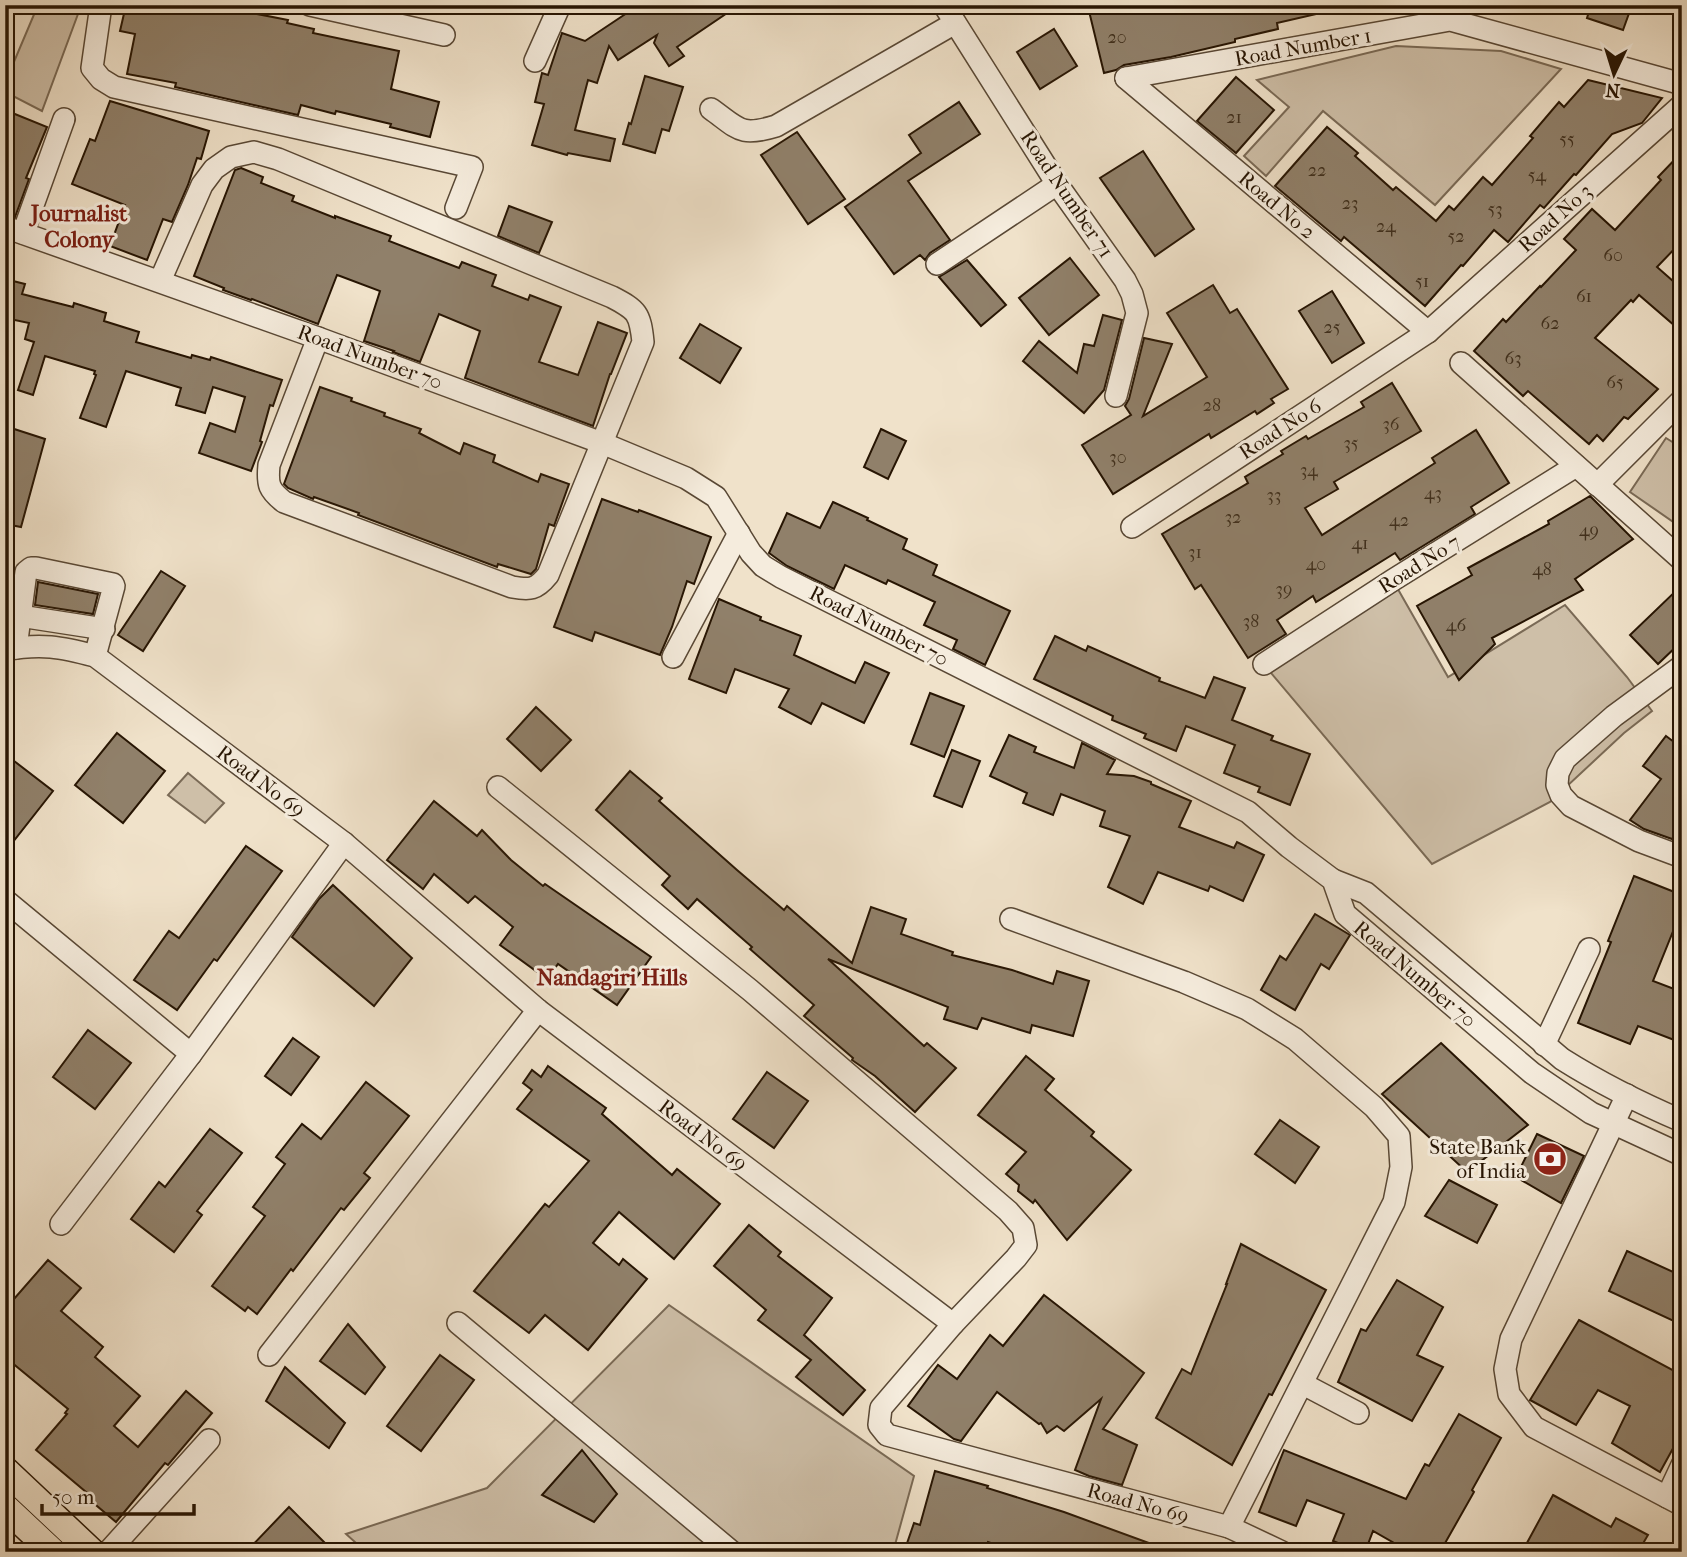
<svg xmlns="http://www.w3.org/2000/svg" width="1687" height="1557" font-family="'IM FELL French Canon',serif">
  <rect width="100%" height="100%" fill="#f0e2ca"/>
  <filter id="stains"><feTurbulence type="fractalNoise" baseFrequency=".00286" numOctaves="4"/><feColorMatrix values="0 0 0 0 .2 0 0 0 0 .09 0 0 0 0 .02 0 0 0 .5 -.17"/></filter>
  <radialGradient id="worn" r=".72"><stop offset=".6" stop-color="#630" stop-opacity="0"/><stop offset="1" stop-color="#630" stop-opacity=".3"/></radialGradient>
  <g fill="#cebfa8" stroke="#7a6a56" stroke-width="2">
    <polygon points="38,5 46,5 78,14 42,111 5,92 5,83"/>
    <polygon points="1396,46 1501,51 1561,69 1435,205 1323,111 1266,176 1244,156 1289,107 1257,80"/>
    <polygon points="1666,438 1682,448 1682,528 1630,492"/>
    <polygon points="1395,584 1448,677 1565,605 1627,677 1652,711 1624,733 1550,802 1432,864 1266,667"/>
    <polygon points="188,773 224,803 205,823 168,795"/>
    <polygon points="669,1305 914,1476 893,1552 366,1552 346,1534 487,1488"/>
  </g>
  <g fill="#90806a" stroke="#271503" stroke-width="2">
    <polygon points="126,5 211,5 288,20 287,23 314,29 313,33 399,51 391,89 439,102 430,137 390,127 391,124 336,111 335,114 301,105 298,115 175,87 176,83 127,74 135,34 120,31"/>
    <polygon points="639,5 739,5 677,47 684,56 669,66 654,43 657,35 618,60 609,46 597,83 588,80 575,130 615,139 610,161 568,153 567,155 532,145 544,104 535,102 542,73 548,75 562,33 585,41"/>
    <polygon points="1115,5 1324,5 1325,12 1277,23 1278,29 1235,39 1235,42 1171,57 1124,65 1116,70 1104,73 1089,11"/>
    <polygon points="1591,5 1632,5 1623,30 1587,18"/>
    <polygon points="1054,29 1077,66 1040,89 1017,52"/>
    <polygon points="645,76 683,87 669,131 662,129 655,153 623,144 629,123 631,124"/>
    <polygon points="1236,77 1274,110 1236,153 1197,121"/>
    <polygon points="1588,80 1662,98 1642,123 1612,134 1576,175 1574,174 1544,208 1540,205 1508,242 1494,230 1463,266 1461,265 1425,306 1344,237 1341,241 1275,186 1327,127 1358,153 1355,156 1393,190 1396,187 1436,221 1449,206 1454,210 1483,177 1492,185 1533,138 1530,136 1559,102 1564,107"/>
    <polygon points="110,101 209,131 201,159 197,158 188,185 172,222 163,219 147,260 110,246 125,205 72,184 90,139 95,141"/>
    <polygon points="959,102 980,134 908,181 950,240 930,253 925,260 920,255 894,274 845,207 921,153 909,135"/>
    <polygon points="5,110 47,127 26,178 29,179 15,217 5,214"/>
    <polygon points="797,132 845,199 808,224 761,155"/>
    <polygon points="1143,151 1194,229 1155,256 1100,178"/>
    <polygon points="1682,152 1682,241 1657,267 1682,289 1682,332 1639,295 1633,302 1631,300 1595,338 1658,389 1628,419 1624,417 1603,441 1597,435 1589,444 1528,391 1523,396 1474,351 1503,319 1506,322 1540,286 1541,287 1576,250 1564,239 1592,209 1615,230 1661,180 1658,177"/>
    <polygon points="241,168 263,177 261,183 294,196 292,201 335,218 335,216 391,236 389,241 459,268 462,262 496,275 492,286 528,300 530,295 561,307 539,362 578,375 598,322 627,333 611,374 610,374 593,426 465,378 480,331 439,314 420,362 393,352 394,351 364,341 380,291 340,276 337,275 318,324 252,299 251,300 223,290 224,288 194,276 235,170"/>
    <polygon points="509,206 552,222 539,253 498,236"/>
    <polygon points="1070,258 1099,295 1049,335 1019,298"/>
    <polygon points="967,260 1006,305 981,326 939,277"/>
    <polygon points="5,279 25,284 22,294 73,307 74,303 106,313 104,321 139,332 136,342 191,358 192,355 210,360 211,357 282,380 273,406 270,405 260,441 262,442 251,471 199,453 210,423 235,432 245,397 213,387 205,413 176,405 181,388 126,371 106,427 80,418 96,375 94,374 95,371 45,356 33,395 18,390 34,342 25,339 29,323 5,318"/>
    <polygon points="1213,285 1230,313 1237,309 1288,389 1271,399 1274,403 1257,414 1255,411 1211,438 1209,434 1113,494 1082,445 1131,415 1125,406 1129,399 1144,338 1172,344 1143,416 1207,377 1167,313"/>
    <polygon points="1332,291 1364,343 1332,363 1299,311"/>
    <polygon points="1103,315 1122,320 1104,390 1084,413 1023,361 1039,341 1077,373 1084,344 1094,346"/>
    <polygon points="700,324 741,348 720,383 680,358"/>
    <polygon points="1392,383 1421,431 1334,482 1338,489 1305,508 1322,535 1435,463 1432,458 1476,430 1509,483 1471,507 1475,514 1400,560 1395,553 1316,602 1313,596 1277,620 1286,634 1248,658 1201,585 1195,589 1162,534 1248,483 1245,477 1283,454 1281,451 1306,436 1308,439 1364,407 1361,402"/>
    <polygon points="320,387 352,398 351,401 385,413 384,416 421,429 419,433 460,454 464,443 495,455 493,462 538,482 541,474 569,484 554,526 549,524 536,569 531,574 498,564 497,567 358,515 359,513 314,497 313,499 288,488 284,484"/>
    <polygon points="8,427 45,439 21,527 5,524 5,440"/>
    <polygon points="881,429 906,441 888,479 864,467"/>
    <polygon points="1590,496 1633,539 1575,579 1583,590 1492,638 1495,644 1459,680 1417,606 1472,575 1468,568 1549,524 1548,521"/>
    <polygon points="602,499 638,512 639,510 711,537 694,584 687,581 672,627 660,655 595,632 592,641 554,627"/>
    <polygon points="833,502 868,518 867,520 907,539 903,549 937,565 933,575 1010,611 985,665 953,649 957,640 924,625 935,602 888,580 886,584 845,565 834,589 787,566 769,553 787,513 820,528"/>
    <polygon points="161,571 185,586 143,651 118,635"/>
    <polygon points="38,582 98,594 93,614 35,605"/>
    <polygon points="1682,585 1682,641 1658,664 1630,635"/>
    <polygon points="719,599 761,617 760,620 801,636 794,655 855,683 865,662 889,673 864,723 822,703 811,724 779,707 789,689 735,669 726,693 689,679"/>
    <polygon points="1055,636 1086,651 1088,646 1160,678 1159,681 1205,698 1214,677 1245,688 1232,720 1273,736 1271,740 1310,754 1290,805 1258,792 1260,787 1224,773 1235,745 1186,726 1176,751 1144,738 1146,734 1112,720 1113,716 1034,679"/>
    <polygon points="930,693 964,706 944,757 911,744"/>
    <polygon points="536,707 571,740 541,771 507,739"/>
    <polygon points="117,733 165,771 123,823 75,785"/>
    <polygon points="1009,735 1036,747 1034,752 1074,768 1082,743 1115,760 1107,774 1134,776 1151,782 1151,784 1191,801 1179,827 1234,848 1237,842 1264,855 1243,901 1210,886 1208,891 1158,872 1143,904 1108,887 1130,836 1100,826 1105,811 1061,794 1053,815 1023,803 1027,793 990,776"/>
    <polygon points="1666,736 1682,748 1682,826 1672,839 1644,829 1630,820 1661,779 1643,766"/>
    <polygon points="952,750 980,761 962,807 934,796"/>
    <polygon points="5,754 53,791 5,852"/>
    <polygon points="630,771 662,798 659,801 737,870 784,910 787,906 852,963 871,907 906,919 901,934 953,952 952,955 1012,970 1053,984 1057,971 1089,981 1073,1036 1032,1025 1030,1033 982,1018 977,1029 944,1019 948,1007 828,959 924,1046 927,1043 956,1068 915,1112 875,1076 852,1060 853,1058 804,1016 814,1005 750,949 752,947 697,899 688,909 662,885 670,876 596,810"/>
    <polygon points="434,801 477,836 482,830 511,860 543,886 545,884 651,957 617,1005 558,964 547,979 500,945 513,927 475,896 468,903 434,874 423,889 387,860"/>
    <polygon points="246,846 282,871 217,961 214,959 177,1010 134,980 169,931 179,938"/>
    <polygon points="1634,876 1682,895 1682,909 1653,981 1682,992 1682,1043 1638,1026 1630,1044 1578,1023 1611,942 1608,941"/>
    <polygon points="333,885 412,958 374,1006 292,937 319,899"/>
    <polygon points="1315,914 1350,935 1329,969 1321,964 1295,1010 1261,990 1280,956 1286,960"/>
    <polygon points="88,1030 131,1063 95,1109 53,1077"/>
    <polygon points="293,1038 319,1057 291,1095 265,1076"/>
    <polygon points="1441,1043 1528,1125 1467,1172 1382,1094"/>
    <polygon points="1026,1056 1054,1079 1045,1090 1094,1132 1091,1136 1131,1170 1067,1240 1035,1200 1033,1203 1018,1191 1019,1185 1006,1174 1026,1152 978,1115"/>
    <polygon points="548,1066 606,1108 602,1114 672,1175 677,1169 720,1204 674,1259 619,1212 593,1243 619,1265 623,1259 647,1279 588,1350 545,1315 529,1333 474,1291 545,1204 549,1207 589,1161 517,1109 532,1090 523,1083 532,1070 541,1077"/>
    <polygon points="767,1072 808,1101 774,1148 733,1119"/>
    <polygon points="366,1082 409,1116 364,1173 370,1178 344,1210 341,1208 293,1271 291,1269 257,1314 248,1307 245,1311 212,1286 265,1216 253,1207 285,1164 276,1157 302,1124 321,1139"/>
    <polygon points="1280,1120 1319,1147 1295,1183 1255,1154"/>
    <polygon points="210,1129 242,1153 197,1211 202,1215 174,1252 131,1219 159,1182 165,1187"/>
    <polygon points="1537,1134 1584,1156 1561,1203 1516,1177"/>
    <polygon points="1449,1180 1497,1205 1477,1243 1425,1216"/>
    <polygon points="749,1225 781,1252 778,1256 832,1298 804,1335 865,1390 843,1415 796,1377 811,1360 758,1320 766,1310 714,1266"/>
    <polygon points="1241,1244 1326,1290 1272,1395 1269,1394 1232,1465 1156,1418 1182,1369 1191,1374 1227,1284 1226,1284"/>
    <polygon points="1627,1251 1682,1276 1682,1314 1678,1323 1609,1291"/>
    <polygon points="48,1260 81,1288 61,1311 103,1347 95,1357 140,1396 114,1426 138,1447 186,1391 212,1413 168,1465 165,1463 116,1522 84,1495 86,1492 36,1450 67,1414 65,1413 68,1409 5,1357 5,1290 14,1299"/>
    <polygon points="1397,1280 1443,1307 1417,1355 1443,1367 1412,1421 1338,1382 1361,1329 1366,1331"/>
    <polygon points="1044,1295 1144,1373 1103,1429 1137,1445 1122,1485 1089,1476 1075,1470 1101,1399 1064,1431 1057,1426 1047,1433 1041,1423 1039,1424 997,1392 961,1441 954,1439 908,1406 938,1365 957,1379 990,1335 1003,1346"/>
    <polygon points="1579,1320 1682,1375 1682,1432 1660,1472 1612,1443 1630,1406 1598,1390 1576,1425 1530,1400"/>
    <polygon points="348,1324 385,1367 365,1394 320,1361"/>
    <polygon points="440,1355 474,1380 421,1451 387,1426"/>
    <polygon points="285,1367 345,1423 329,1448 266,1401"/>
    <polygon points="1459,1414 1501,1438 1472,1490 1474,1492 1440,1552 1410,1552 1373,1531 1365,1552 1360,1552 1333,1541 1344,1514 1307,1500 1296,1526 1259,1512 1284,1450 1406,1499 1425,1464 1429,1466"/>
    <polygon points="582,1450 617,1494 594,1522 542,1495"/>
    <polygon points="935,1471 988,1486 987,1488 1064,1512 1168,1550 1168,1552 1018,1552 988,1542 985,1552 904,1552 914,1523 920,1525"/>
    <polygon points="1553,1495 1611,1527 1616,1518 1648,1535 1638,1552 1522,1552"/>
    <polygon points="289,1507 334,1552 246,1552"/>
  </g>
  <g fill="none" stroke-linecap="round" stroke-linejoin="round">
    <g stroke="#594835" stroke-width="24">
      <g id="minor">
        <polyline points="101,5 92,68 101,79 114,87 472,167 456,208"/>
        <polyline points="310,5 444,35"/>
        <polyline points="944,5 1057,184 1125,280 1132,294 1137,313 1116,396"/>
        <polyline points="535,61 560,5"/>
        <polyline points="1126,78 1450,20 1682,84"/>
        <polyline points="1126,78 1428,332"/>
        <path d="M 711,109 C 739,129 740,137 776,126 L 955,23"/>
        <polyline points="5,227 318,338 602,443 686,478 716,497 751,553 763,566 781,577 1248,812 1289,847 1333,880 1345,914 1532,1073 1591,1113 1682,1155"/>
        <polyline points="23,233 64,119"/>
        <polyline points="937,264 1057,184"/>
        <path d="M 160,281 L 202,185 L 214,169 L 231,157 L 254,152 L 278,159 L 612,297 C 637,310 640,313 643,342 L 548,575 C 536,590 530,590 512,587 L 284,502 C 269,490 267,485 269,465 L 318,338"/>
        <polyline points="1461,363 1682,560"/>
        <polyline points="1597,485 1682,400"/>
        <polyline points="1132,527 1428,332 1682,105"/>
        <polyline points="20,616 104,629"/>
        <polyline points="16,648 26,572 31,568 36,568 113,584 114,586 95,656"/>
        <path d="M 5,650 C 41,643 61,647 95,656 L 344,843 L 538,1010 L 953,1324 L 881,1408 L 879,1425 L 887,1435 L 1229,1527 L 1282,1552"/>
        <polyline points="673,657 739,533"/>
        <polyline points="1264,664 1393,580 1576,466"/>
        <polyline points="1682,666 1614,716 1565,759 1558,773 1557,785 1561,795 1571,806 1639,841 1682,857"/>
        <polyline points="498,787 750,990 1008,1211 1023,1228 1026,1245 1016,1258 953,1324"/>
        <path d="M 1333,880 L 1366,893 L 1562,1059 C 1600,1083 1640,1103 1682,1121"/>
        <polyline points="5,900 191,1054"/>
        <polyline points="1011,919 1184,982 1247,1009 1295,1039 1374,1107 1399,1136 1401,1167 1394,1202 1229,1527"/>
        <polyline points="1544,1045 1589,949"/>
        <polyline points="1627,1095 1511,1339 1505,1369 1509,1394 1534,1427 1682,1505"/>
        <polyline points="61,1224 191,1054 344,843"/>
        <polyline points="458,1323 732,1552"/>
        <polyline points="269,1355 538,1010"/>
        <polyline points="1303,1384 1358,1413"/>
        <polyline points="1667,1497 1682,1465"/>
        <polyline points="108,1552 209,1440"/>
      </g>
    </g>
    <g stroke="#271503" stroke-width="29">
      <g id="major">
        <polyline points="5,1470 92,1552"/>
        <polyline points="5,1507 53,1552"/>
      </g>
    </g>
    <use href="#minor" stroke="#f5ecdd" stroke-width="21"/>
    <use href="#major" stroke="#f0e2ca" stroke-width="26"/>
  </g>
  <defs>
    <g id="bank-disc" transform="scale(1.75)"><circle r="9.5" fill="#8f2418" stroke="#f5ecdd"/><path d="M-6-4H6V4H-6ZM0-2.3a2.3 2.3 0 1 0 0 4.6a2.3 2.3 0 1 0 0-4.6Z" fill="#fff"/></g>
  </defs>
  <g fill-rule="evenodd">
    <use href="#bank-disc" x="1550" y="1159"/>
  </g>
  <g text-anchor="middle" stroke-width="6" stroke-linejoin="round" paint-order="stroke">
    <g font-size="18" fill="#41301d">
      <text x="1117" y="43">20</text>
      <text x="1234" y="123">21</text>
      <text x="1567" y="145">55</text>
      <text x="1317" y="176">22</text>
      <text x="1537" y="181">54</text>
      <text x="1350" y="209">23</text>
      <text x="1495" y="215">53</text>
      <text x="1386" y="232">24</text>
      <text x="1456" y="242">52</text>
      <text x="1613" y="261">60</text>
      <text x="1422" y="287">51</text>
      <text x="1584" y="302">61</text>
      <text x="1550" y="329">62</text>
      <text x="1332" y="333">25</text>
      <text x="1513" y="364">63</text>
      <text x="1615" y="388">65</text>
      <text x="1212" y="411">28</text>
      <text x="1391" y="430">36</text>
      <text x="1351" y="449">35</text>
      <text x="1118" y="463">30</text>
      <text x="1309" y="476">34</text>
      <text x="1433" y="499">43</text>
      <text x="1274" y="501">33</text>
      <text x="1233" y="523">32</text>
      <text x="1399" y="526">42</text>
      <text x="1589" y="536">49</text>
      <text x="1360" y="549">41</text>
      <text x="1195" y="558">31</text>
      <text x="1316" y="570">40</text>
      <text x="1542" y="575">48</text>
      <text x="1284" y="595">39</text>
      <text x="1251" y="627">38</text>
      <text x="1456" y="631">46</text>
    </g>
    <g font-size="21" fill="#271503" stroke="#f5ecdd">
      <text transform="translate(1303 47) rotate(-10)" y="7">Road Number 1</text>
      <text transform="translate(1067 194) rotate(56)" y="7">Road Number 71</text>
      <text transform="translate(1277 205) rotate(40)" y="7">Road No 2</text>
      <text transform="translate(1555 218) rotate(-42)" y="7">Road No 3</text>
      <text transform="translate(370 357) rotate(20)" y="7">Road Number 70</text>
      <text transform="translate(1280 429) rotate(-33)" y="7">Road No 6</text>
      <text transform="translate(1419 564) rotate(-32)" y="7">Road No 7</text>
      <text transform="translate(879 626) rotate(27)" y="7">Road Number 70</text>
      <text transform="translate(261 781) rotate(37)" y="7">Road No 69</text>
      <text transform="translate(1415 974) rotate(40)" y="7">Road Number 70</text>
      <text transform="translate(703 1135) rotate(37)" y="7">Road No 69</text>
      <text transform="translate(1138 1503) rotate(15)" y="7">Road No 69</text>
    </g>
    <g font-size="21" fill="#271503" stroke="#f5ecdd" text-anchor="end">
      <text x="1526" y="1154">State Bank<tspan x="1526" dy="24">of India</tspan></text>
    </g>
    <g font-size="23" font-weight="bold" fill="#7a1f14" stroke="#f5ecdd">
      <text x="79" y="221">Journalist<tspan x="79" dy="26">Colony</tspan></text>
      <text x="612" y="985">Nandagiri Hills</text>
    </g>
  </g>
  <rect width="1687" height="1557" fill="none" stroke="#f0e2ca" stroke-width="28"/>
  <rect x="7" y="7" width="1673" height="1543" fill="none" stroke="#271503" stroke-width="3.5"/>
  <rect x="14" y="14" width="1659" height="1529" fill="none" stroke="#271503" stroke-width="2"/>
  <g transform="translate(1614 74) rotate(184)" stroke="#f5ecdd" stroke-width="5" paint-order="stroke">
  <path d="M0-5L12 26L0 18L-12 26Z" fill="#271503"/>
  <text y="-10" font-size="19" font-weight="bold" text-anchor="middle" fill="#271503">N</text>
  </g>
  <path d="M42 1504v10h152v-10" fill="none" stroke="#271503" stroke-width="3.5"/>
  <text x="52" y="1504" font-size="21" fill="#271503" stroke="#f5ecdd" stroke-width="5" paint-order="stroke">50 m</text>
  <rect width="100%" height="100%" filter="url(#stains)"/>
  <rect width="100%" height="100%" fill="url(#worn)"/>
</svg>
